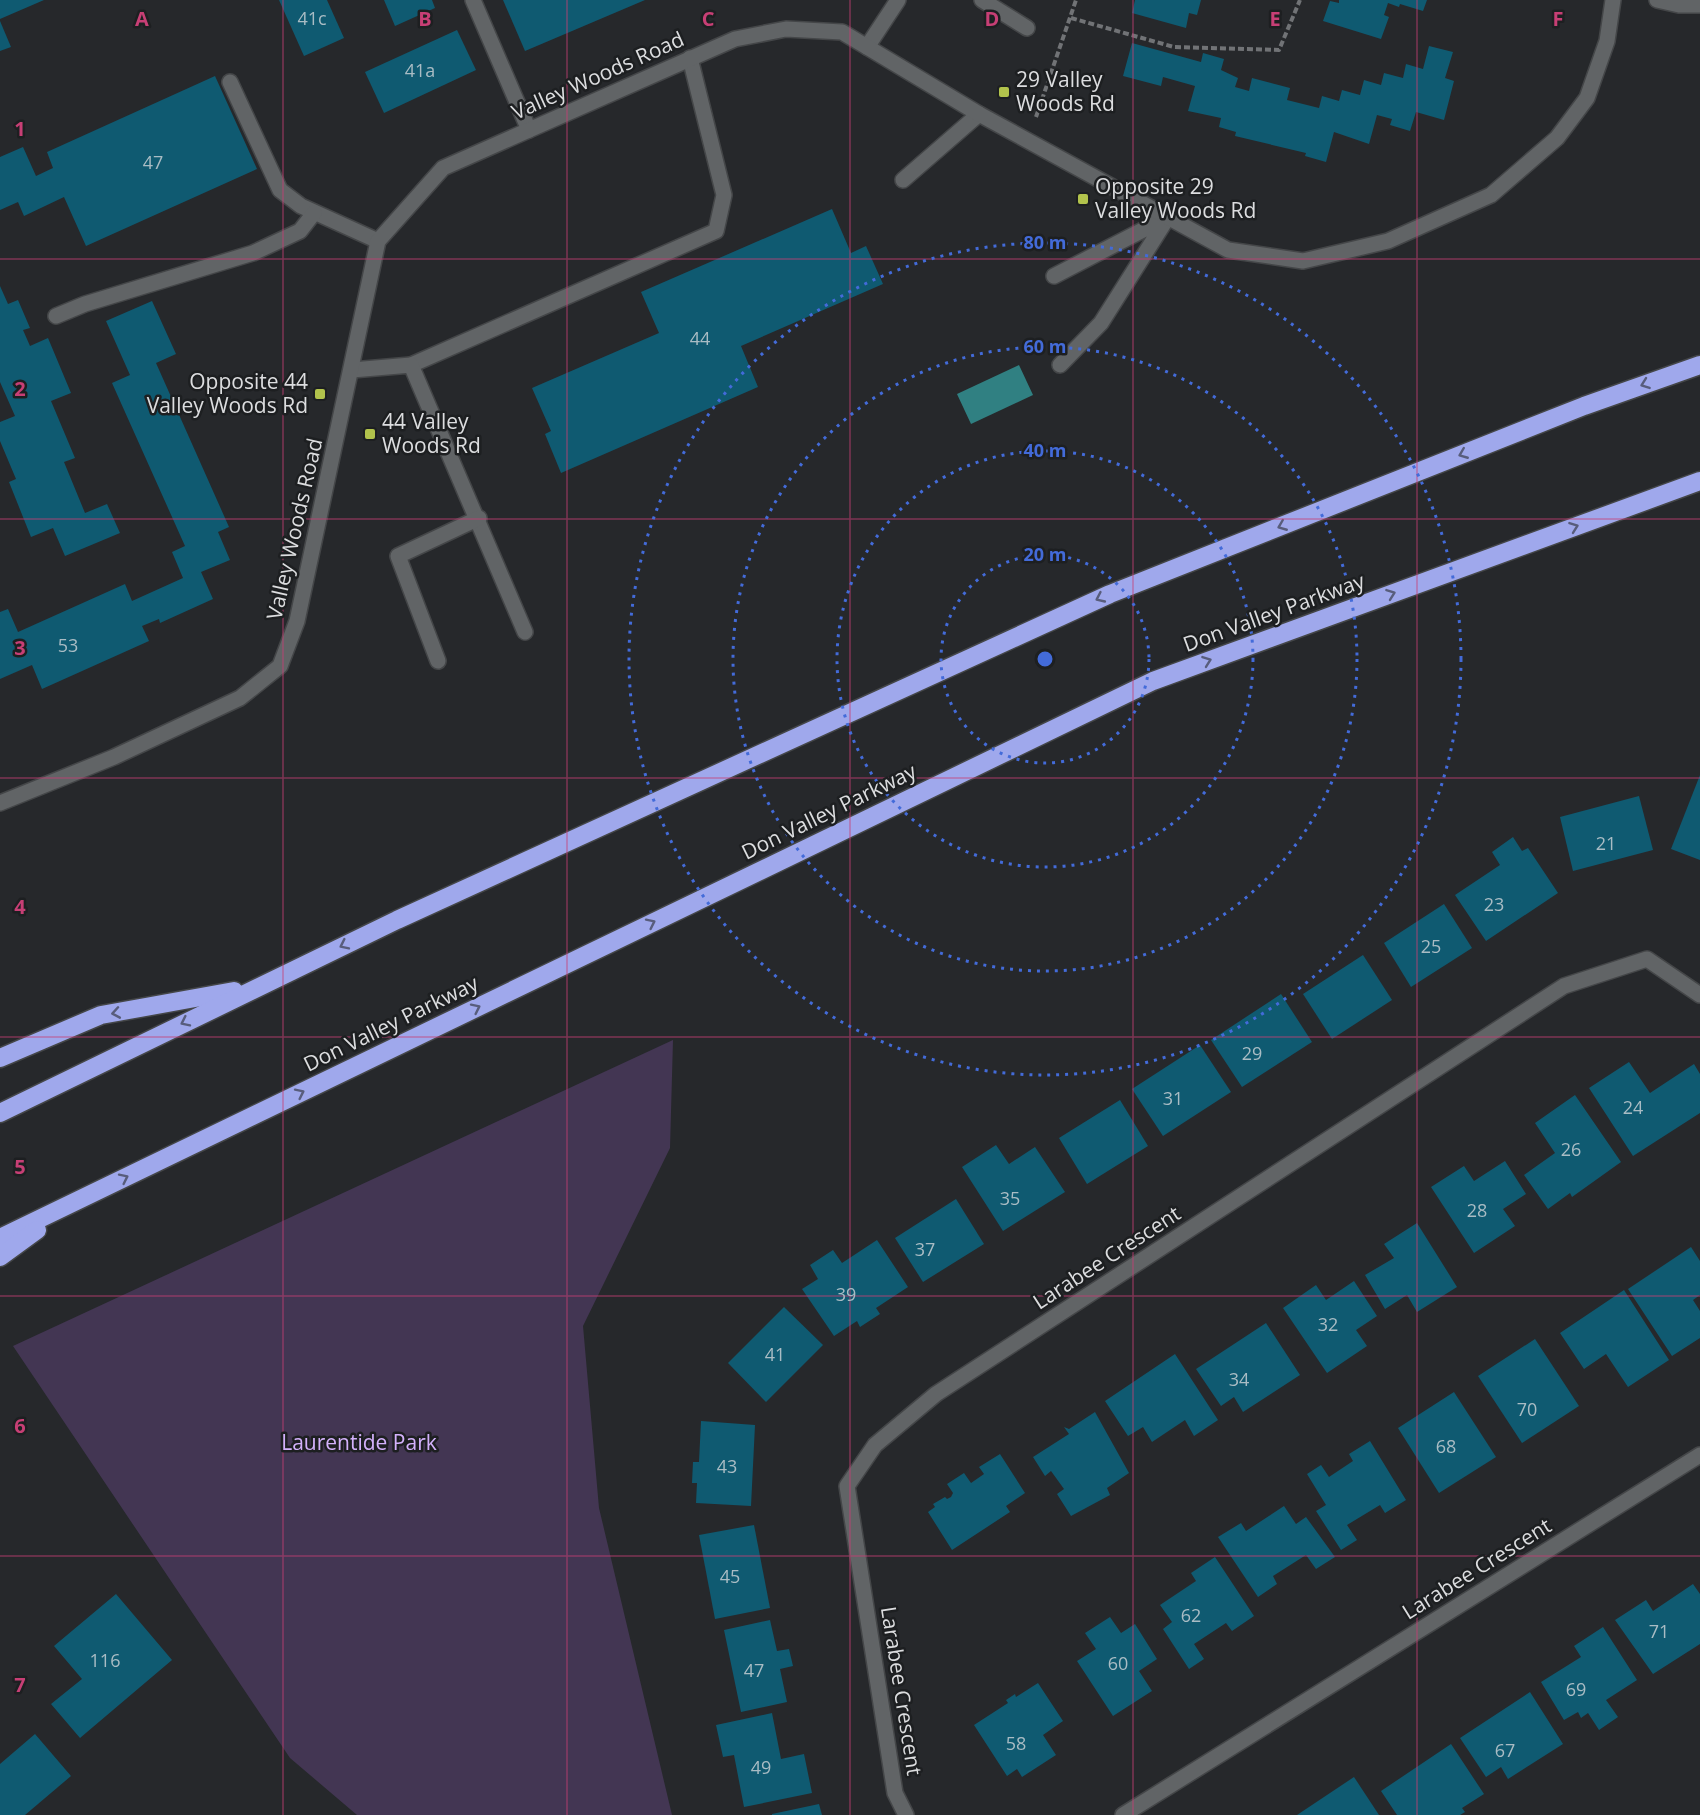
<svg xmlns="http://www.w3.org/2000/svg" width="1700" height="1815" font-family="'Open Sans',sans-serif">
  <rect width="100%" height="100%" fill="#26282b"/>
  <polygon fill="#433653" points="673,1040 670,1148 583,1326 599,1508 672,1815 357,1815 290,1758 13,1346"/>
  <polygon fill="#308082" points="1019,365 1033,395 971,424 957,394"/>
  <g fill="#0f5a71">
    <polygon points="0,0 44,0 0,19"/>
    <polygon points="279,0 327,0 344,38 304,56"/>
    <polygon points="384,0 432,0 435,8 395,26"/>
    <polygon points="503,0 645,0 525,51"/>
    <polygon points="1135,0 1201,0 1197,15 1189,13 1186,28 1132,13"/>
    <polygon points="1339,0 1427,0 1423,11 1400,4 1399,7 1388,3 1384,15 1389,17 1381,39 1323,21 1330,1 1339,3"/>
    <polygon points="0,21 11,47 0,51"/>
    <polygon points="457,30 476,70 384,113 365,72"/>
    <polygon points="1132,43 1201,62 1203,53 1224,59 1221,70 1238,78 1235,87 1249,91 1252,78 1290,88 1287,100 1319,108 1322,96 1339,101 1342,90 1360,95 1364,80 1381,85 1384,73 1403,78 1406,64 1423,69 1429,46 1453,52 1445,78 1454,81 1444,120 1416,112 1410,131 1390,125 1392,119 1377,115 1369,144 1334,132 1326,162 1305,156 1306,153 1235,136 1236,132 1219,127 1221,118 1188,111 1195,86 1163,77 1161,86 1123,76"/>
    <polygon points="215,76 257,169 86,246 64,197 24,216 18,202 0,210 0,157 23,147 36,176 53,168 47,152"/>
    <polygon points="832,209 851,253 866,246 883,284 741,346 758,387 561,473 545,434 551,431 532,388 659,333 641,292"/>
    <polygon points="0,286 8,304 18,300 30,328 23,330 30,346 48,338 71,393 51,401 75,458 64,462 85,513 107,504 120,533 65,556 53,528 31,537 9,482 16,479 0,441 0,422 15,416 0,382"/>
    <polygon points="152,301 176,354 156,363 229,527 218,532 230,560 201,572 213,599 160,623 159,619 142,626 149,641 42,689 32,665 0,679 0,612 8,609 18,632 125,584 132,601 183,578 172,552 185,546 112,383 130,375 106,321"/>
    <polygon points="1700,775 1700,860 1671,849"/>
    <polygon points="1639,796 1653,850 1573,871 1560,817"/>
    <polygon points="1513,837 1522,851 1528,848 1558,893 1486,941 1455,895 1500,865 1492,852"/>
    <polygon points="1444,904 1472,948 1411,987 1384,943"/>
    <polygon points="1363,955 1392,1000 1332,1039 1303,994"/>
    <polygon points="1281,994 1312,1042 1242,1087 1211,1040"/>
    <polygon points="1200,1045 1231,1092 1163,1136 1132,1089"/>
    <polygon points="1629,1062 1650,1093 1694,1064 1700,1074 1700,1113 1633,1156 1589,1088"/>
    <polygon points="1575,1095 1621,1162 1572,1197 1570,1193 1548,1209 1524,1175 1555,1153 1535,1123"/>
    <polygon points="1120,1100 1148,1146 1087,1184 1059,1138"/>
    <polygon points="996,1145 1009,1164 1035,1147 1065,1192 1003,1231 962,1167"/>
    <polygon points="1505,1161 1526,1194 1503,1209 1515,1226 1474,1253 1431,1187 1464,1166 1474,1181"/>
    <polygon points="956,1199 984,1244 923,1282 895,1238"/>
    <polygon points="1417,1223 1457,1287 1417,1312 1407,1295 1385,1309 1365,1275 1394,1258 1384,1244"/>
    <polygon points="877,1240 908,1287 876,1308 880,1314 860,1327 857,1321 834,1336 802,1289 818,1279 810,1265 833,1250 842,1263"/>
    <polygon points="1691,1247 1700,1261 1700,1295 1693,1300 1700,1311 1700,1338 1672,1356 1628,1289"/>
    <polygon points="1354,1281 1377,1316 1356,1330 1367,1346 1327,1373 1283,1308 1316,1285 1326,1300"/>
    <polygon points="1624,1290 1669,1360 1628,1387 1606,1354 1584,1369 1560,1333"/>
    <polygon points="784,1307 823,1345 766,1402 728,1363"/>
    <polygon points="1266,1323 1300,1375 1243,1412 1234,1397 1221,1406 1196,1369"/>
    <polygon points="1535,1339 1579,1406 1522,1443 1478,1376"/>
    <polygon points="1175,1354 1218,1420 1194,1436 1185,1420 1152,1442 1143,1427 1128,1436 1105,1401"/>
    <polygon points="1454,1392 1496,1457 1439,1493 1398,1428"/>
    <polygon points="1095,1412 1129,1473 1107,1488 1110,1495 1071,1516 1057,1494 1064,1489 1051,1471 1045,1476 1033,1457 1069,1434 1064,1427 1069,1429"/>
    <polygon points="701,1421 755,1425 751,1506 696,1503 697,1483 692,1483 693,1462 699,1462"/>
    <polygon points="1370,1441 1406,1500 1385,1513 1380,1505 1347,1525 1357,1540 1341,1550 1316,1511 1326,1505 1307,1474 1321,1465 1329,1477 1353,1461 1349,1454"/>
    <polygon points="1000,1454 1025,1493 1006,1506 1010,1512 952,1550 928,1512 935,1507 933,1504 945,1497 947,1499 951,1497 953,1493 947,1484 964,1473 971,1483 984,1474 979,1467"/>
    <polygon points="1284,1506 1296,1524 1306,1517 1335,1557 1316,1569 1306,1555 1273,1576 1277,1584 1258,1597 1218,1537 1241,1523 1246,1531"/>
    <polygon points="754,1525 770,1608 715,1619 699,1535"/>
    <polygon points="1215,1557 1254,1616 1232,1631 1226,1623 1194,1644 1204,1659 1189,1669 1163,1629 1172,1622 1160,1605 1196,1581 1191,1573"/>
    <polygon points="1693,1584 1700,1594 1700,1644 1653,1674 1615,1620 1646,1600 1653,1611"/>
    <polygon points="116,1594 172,1660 80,1738 51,1704 82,1679 54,1646"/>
    <polygon points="1110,1617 1121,1633 1135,1624 1157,1659 1139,1671 1152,1691 1113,1716 1077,1661 1096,1649 1085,1633"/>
    <polygon points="770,1620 777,1651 789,1649 793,1666 780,1669 787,1702 741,1712 724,1630"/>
    <polygon points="1603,1627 1637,1680 1606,1700 1618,1717 1599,1730 1588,1713 1581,1718 1578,1712 1564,1720 1541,1682 1581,1657 1574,1646"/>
    <polygon points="1038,1683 1063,1721 1043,1735 1056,1755 1022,1777 1017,1769 1007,1776 974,1725 1008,1703 1006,1700 1015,1694 1016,1697"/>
    <polygon points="1530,1692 1563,1744 1508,1779 1501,1767 1486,1777 1460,1738"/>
    <polygon points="772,1713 781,1759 804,1754 812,1793 744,1807 734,1755 723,1757 716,1725"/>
    <polygon points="35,1734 71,1776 25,1815 0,1815 0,1764"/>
    <polygon points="1451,1744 1484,1794 1462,1808 1465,1812 1460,1815 1397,1815 1381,1791"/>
    <polygon points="1354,1777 1379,1815 1297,1815"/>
    <polygon points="819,1804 822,1815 772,1815 772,1814"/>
  </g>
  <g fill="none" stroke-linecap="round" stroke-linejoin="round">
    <g stroke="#444648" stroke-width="18">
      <g id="minor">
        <polyline points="473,0 529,130"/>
        <polyline points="982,0 1027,28"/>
        <polyline points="1657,0 1679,5 1700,5"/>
        <polyline points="867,47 898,0"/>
        <polyline points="230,82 280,190 301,206 378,241"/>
        <polyline points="903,180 979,114"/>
        <polyline points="1054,276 1168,217 1101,323 1060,365"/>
        <polyline points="56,316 85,304 253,253 300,231 314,213"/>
        <polyline points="411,365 716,231 724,195 690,58"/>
        <polyline points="352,370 411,365 525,632"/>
        <polyline points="438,661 398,556 479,518"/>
        <polyline points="0,803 114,757 240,698 280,666 297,621 378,241 443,168 735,39 786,29 842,32 979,114 1228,250 1303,261 1388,241 1491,195 1557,138 1587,98 1607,41 1613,0"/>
        <polyline points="906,1815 895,1793 847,1486 875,1445 936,1394 1564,986 1647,959 1700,995"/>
        <polyline points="1123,1815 1700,1455"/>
      </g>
    </g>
    <g stroke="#444648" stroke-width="21">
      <g id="highway">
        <polyline points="0,1058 101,1015 234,991"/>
        <polyline points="0,1113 397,920 1110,594 1584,406 1700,365"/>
        <polyline points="0,1238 1153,681 1700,481"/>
        <polyline points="0,1257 37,1230"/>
      </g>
    </g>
    <g stroke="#717376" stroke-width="4" stroke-dasharray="6 3" stroke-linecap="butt">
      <polyline points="1071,18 1174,47 1279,50 1300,0"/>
      <polyline points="1036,117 1076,0"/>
    </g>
    <use href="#minor" stroke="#616466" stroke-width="15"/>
    <use href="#highway" stroke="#9fa8ec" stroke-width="18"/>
  </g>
  <defs><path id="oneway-chevron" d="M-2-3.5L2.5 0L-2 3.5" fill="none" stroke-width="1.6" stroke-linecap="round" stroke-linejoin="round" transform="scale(1.5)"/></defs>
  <g stroke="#585d7c">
    <use href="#oneway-chevron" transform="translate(1645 384) rotate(160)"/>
    <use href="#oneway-chevron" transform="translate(1463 454) rotate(158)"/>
    <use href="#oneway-chevron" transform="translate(1282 526) rotate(158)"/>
    <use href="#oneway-chevron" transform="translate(1574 527) rotate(-20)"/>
    <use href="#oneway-chevron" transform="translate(1391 594) rotate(-20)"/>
    <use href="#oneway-chevron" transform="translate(1100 598) rotate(155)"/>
    <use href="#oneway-chevron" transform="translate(1207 661) rotate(-20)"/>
    <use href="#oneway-chevron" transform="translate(651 923) rotate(-26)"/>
    <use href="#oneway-chevron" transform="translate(344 945) rotate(154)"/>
    <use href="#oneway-chevron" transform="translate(476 1008) rotate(-26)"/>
    <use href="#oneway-chevron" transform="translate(116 1013) rotate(170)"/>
    <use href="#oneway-chevron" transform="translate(185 1022) rotate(154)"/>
    <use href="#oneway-chevron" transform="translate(300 1093) rotate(-26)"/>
    <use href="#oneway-chevron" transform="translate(124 1178) rotate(-26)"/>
  </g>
  <path fill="none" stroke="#c73f75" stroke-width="1.5" stroke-opacity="0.55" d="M 283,0 L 283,1815M 567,0 L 567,1815M 850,0 L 850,1815M 1133,0 L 1133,1815M 1417,0 L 1417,1815M 0,259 L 1700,259M 0,519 L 1700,519M 0,778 L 1700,778M 0,1037 L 1700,1037M 0,1296 L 1700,1296M 0,1556 L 1700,1556"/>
  <g fill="none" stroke="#436bd9" stroke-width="3" stroke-dasharray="3 6">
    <circle cx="1045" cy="659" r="104"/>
    <circle cx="1045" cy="659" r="208"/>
    <circle cx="1045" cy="659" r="312"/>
    <circle cx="1045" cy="659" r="416"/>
  </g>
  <g fill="#b2c34c" stroke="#1d1f21" stroke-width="2">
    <rect x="998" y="86" width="12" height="12" rx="3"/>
    <rect x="1077" y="193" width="12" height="12" rx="3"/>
    <rect x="314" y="388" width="12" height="12" rx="3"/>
    <rect x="364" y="428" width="12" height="12" rx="3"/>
  </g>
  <g text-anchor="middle" stroke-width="5" stroke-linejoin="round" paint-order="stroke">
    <g font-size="18" fill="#a9bcc4">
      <text x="312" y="25">41c</text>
      <text x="420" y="77">41a</text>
      <text x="153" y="169">47</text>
      <text x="700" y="345">44</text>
      <text x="68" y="652">53</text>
      <text x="1606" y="850">21</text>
      <text x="1494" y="911">23</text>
      <text x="1431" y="953">25</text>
      <text x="1252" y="1060">29</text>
      <text x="1173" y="1105">31</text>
      <text x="1633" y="1114">24</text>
      <text x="1571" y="1156">26</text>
      <text x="1010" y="1205">35</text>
      <text x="1477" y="1217">28</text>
      <text x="925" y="1256">37</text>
      <text x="846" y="1301">39</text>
      <text x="1328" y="1331">32</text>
      <text x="775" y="1361">41</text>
      <text x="1239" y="1386">34</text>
      <text x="1527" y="1416">70</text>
      <text x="1446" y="1453">68</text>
      <text x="727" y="1473">43</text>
      <text x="730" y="1583">45</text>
      <text x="1191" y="1622">62</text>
      <text x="1659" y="1638">71</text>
      <text x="105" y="1667">116</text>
      <text x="1118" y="1670">60</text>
      <text x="754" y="1677">47</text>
      <text x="1576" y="1696">69</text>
      <text x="1016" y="1750">58</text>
      <text x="1505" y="1757">67</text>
      <text x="761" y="1774">49</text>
    </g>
    <g font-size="21" fill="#dcdddf" stroke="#1d1f21">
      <text transform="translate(598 76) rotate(-24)" y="7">Valley Woods Road</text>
      <text transform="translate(295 529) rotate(-77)" y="7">Valley Woods Road</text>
      <text transform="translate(1274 613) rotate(-20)" y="7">Don Valley Parkway</text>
      <text transform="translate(829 812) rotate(-26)" y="7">Don Valley Parkway</text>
      <text transform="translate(391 1024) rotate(-26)" y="7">Don Valley Parkway</text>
      <text transform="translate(1107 1258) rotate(-33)" y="7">Larabee Crescent</text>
      <text transform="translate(1477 1569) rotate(-32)" y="7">Larabee Crescent</text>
      <text transform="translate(901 1691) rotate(81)" y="7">Larabee Crescent</text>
    </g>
    <g font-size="21" fill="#dcdddf" stroke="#1d1f21" text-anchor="start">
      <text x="1016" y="87">29 Valley<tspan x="1016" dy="24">Woods Rd</tspan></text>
      <text x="1095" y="194">Opposite 29<tspan x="1095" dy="24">Valley Woods Rd</tspan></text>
      <text x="308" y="389" text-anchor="end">Opposite 44<tspan x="308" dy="24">Valley Woods Rd</tspan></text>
      <text x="382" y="429">44 Valley<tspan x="382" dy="24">Woods Rd</tspan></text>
    </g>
    <g font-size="21" fill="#d3b1fb" stroke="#1d1f21">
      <text x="359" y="1450">Laurentide Park</text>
    </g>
  </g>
  <g font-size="20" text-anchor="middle" font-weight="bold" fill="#c73f75" stroke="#1d1f21" stroke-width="5" stroke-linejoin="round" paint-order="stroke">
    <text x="142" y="26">A</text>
    <text x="425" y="26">B</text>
    <text x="708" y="26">C</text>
    <text x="992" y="26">D</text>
    <text x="1275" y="26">E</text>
    <text x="1558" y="26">F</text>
    <text x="20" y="136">1</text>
    <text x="20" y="396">2</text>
    <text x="20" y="655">3</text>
    <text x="20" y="914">4</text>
    <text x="20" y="1174">5</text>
    <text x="20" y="1433">6</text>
    <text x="20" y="1692">7</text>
  </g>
  <circle cx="1045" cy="659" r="9" fill="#436bd9" stroke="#1d1f21" stroke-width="3"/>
  <g font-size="18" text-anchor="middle" font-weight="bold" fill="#436bd9" stroke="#1d1f21" stroke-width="5" stroke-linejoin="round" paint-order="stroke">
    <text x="1045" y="249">80 m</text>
    <text x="1045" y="353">60 m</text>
    <text x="1045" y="457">40 m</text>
    <text x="1045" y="561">20 m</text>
  </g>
</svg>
